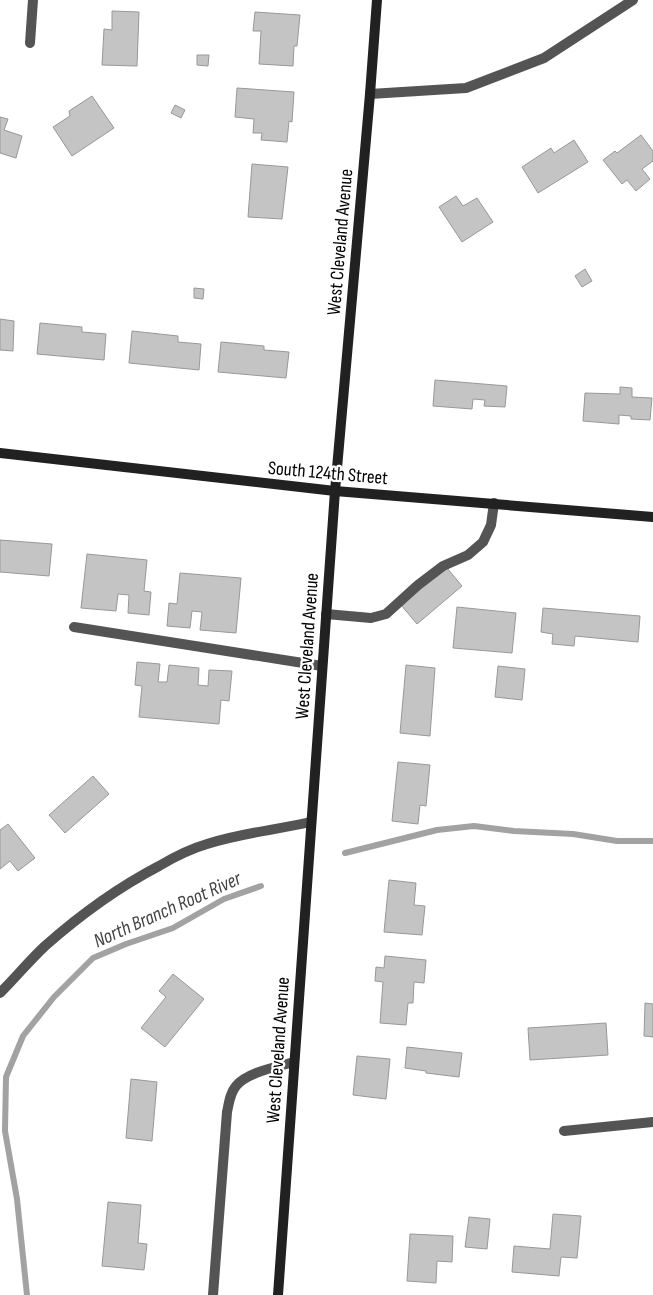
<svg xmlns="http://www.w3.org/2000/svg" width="653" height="1295" font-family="'Sofia Sans Condensed',sans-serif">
  <rect width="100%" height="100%" fill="#fff"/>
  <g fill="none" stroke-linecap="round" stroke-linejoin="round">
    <g stroke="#a2a2a2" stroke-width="6">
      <polyline points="345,853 437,830 474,826 514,831 573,834 617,841 653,841"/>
      <polyline points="27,1295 17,1199 5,1131 6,1077 23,1036 54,997 93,958 126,944 173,928 224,899 261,886"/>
    </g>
  </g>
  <g fill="#c4c4c4" stroke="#989898">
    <polygon points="112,11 139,12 137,66 102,65 104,29 112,30"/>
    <polygon points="255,12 300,15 297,46 294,46 293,66 259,64 261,31 253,31"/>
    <polygon points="197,55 209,55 208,66 197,65"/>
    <polygon points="237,88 294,92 292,122 289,121 287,142 261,140 262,133 253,133 254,119 235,117"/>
    <polygon points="92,96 114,128 72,156 53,127 70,116 69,111"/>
    <polygon points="175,105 185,110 181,118 171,113"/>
    <polygon points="0,117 8,119 4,130 22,136 16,158 0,153"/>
    <polygon points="641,135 653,151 653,161 642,169 650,179 636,191 627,180 622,184 603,160 615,151 617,153"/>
    <polygon points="574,140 588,162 538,193 522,167 551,148 554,153"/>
    <polygon points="252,164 288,167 282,219 248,217"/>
    <polygon points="456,196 463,206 477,198 493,222 462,242 439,207"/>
    <polygon points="585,269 592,281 582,287 575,276"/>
    <polygon points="194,288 204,289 203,299 194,298"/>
    <polygon points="0,319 14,321 13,351 0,350"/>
    <polygon points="40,323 82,327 82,332 106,334 104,360 37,354"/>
    <polygon points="132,331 178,336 178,342 201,344 199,370 129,363"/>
    <polygon points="221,342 264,346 264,350 289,352 286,378 218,372"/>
    <polygon points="435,380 507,386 505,407 484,406 485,400 473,399 472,409 433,406"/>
    <polygon points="620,387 632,388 632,397 652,398 650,420 631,419 631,416 619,415 619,424 583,421 585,393 620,394"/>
    <polygon points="0,540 52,544 49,576 0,572"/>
    <polygon points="87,554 147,560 144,591 151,592 149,615 128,613 129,595 118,594 116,611 81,608"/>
    <polygon points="447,568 462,586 417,624 401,605"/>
    <polygon points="180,573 241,578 236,633 200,630 202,612 192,611 190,628 167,626 169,603 177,604"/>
    <polygon points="457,607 516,613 512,653 453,648"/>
    <polygon points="543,608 640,616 638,642 575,636 574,646 552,644 553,634 541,632"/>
    <polygon points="137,662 160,664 158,682 167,682 169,665 199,668 198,685 208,686 209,670 232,671 229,701 221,700 219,724 139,717 142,686 135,685"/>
    <polygon points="406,665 435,668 430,736 400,733"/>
    <polygon points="498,666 525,669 522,700 495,697"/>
    <polygon points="398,762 430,765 426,806 420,805 418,824 392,821"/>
    <polygon points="93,776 109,794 65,833 49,815"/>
    <polygon points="8,824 35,858 18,871 10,861 0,869 0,830"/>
    <polygon points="389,880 416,883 414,905 425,906 422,935 384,932"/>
    <polygon points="385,956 426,960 424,983 414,982 413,1003 408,1003 406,1025 380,1023 383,982 375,981 376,967 384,968"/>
    <polygon points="173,974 204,999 165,1047 141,1028 166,997 159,991"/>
    <polygon points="645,1003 653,1004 653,1037 644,1036"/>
    <polygon points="606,1023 608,1055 530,1060 528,1028"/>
    <polygon points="407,1047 462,1053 459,1077 426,1073 426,1071 405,1068"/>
    <polygon points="357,1056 390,1059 386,1099 353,1095"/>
    <polygon points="131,1079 157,1082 152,1141 126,1138"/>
    <polygon points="108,1202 141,1205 138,1243 147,1244 144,1270 102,1266"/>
    <polygon points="553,1214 581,1216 577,1258 561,1257 559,1276 512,1272 514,1246 550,1249"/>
    <polygon points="469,1217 490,1219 487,1249 465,1247"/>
    <polygon points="410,1234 453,1236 452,1262 437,1261 436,1283 407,1281"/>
  </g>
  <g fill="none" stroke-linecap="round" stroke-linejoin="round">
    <g stroke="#545454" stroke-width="10">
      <polyline points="326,614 371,618 386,614 418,585 443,566 468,555 483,542 491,525 494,503"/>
      <polyline points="74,627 322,666"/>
    </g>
    <g stroke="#545454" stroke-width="10">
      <polyline points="30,43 33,0"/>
      <polyline points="370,94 466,88 544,58 633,0"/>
      <path d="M 0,993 C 15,978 29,961 45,946 C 80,915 117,888 159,866 C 174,857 190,849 207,844 C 241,833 276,830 310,822"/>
      <polyline points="564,1131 653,1122"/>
      <path d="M 213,1295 L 227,1112 C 229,1103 230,1093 236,1086 C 247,1072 277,1067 294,1062"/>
    </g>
    <g stroke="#212121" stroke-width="10">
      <polyline points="0,453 335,491 653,517"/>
      <polyline points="278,1295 335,491 370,94 377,0"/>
    </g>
  </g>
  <g text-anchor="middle" stroke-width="4.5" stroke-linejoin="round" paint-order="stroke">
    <g font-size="19" fill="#000" stroke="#fff">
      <text transform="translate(339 242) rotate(-85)" y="7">West Cleveland Avenue</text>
      <text transform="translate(328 472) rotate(5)" y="7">South 124th Street</text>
      <text transform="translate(306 646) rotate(-86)" y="7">West Cleveland Avenue</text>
      <text transform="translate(277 1050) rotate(-86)" y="7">West Cleveland Avenue</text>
    </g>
    <g font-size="20" font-style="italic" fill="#434343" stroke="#fff">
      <text transform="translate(167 909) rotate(-24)" y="7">North Branch Root River</text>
    </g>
  </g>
</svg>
